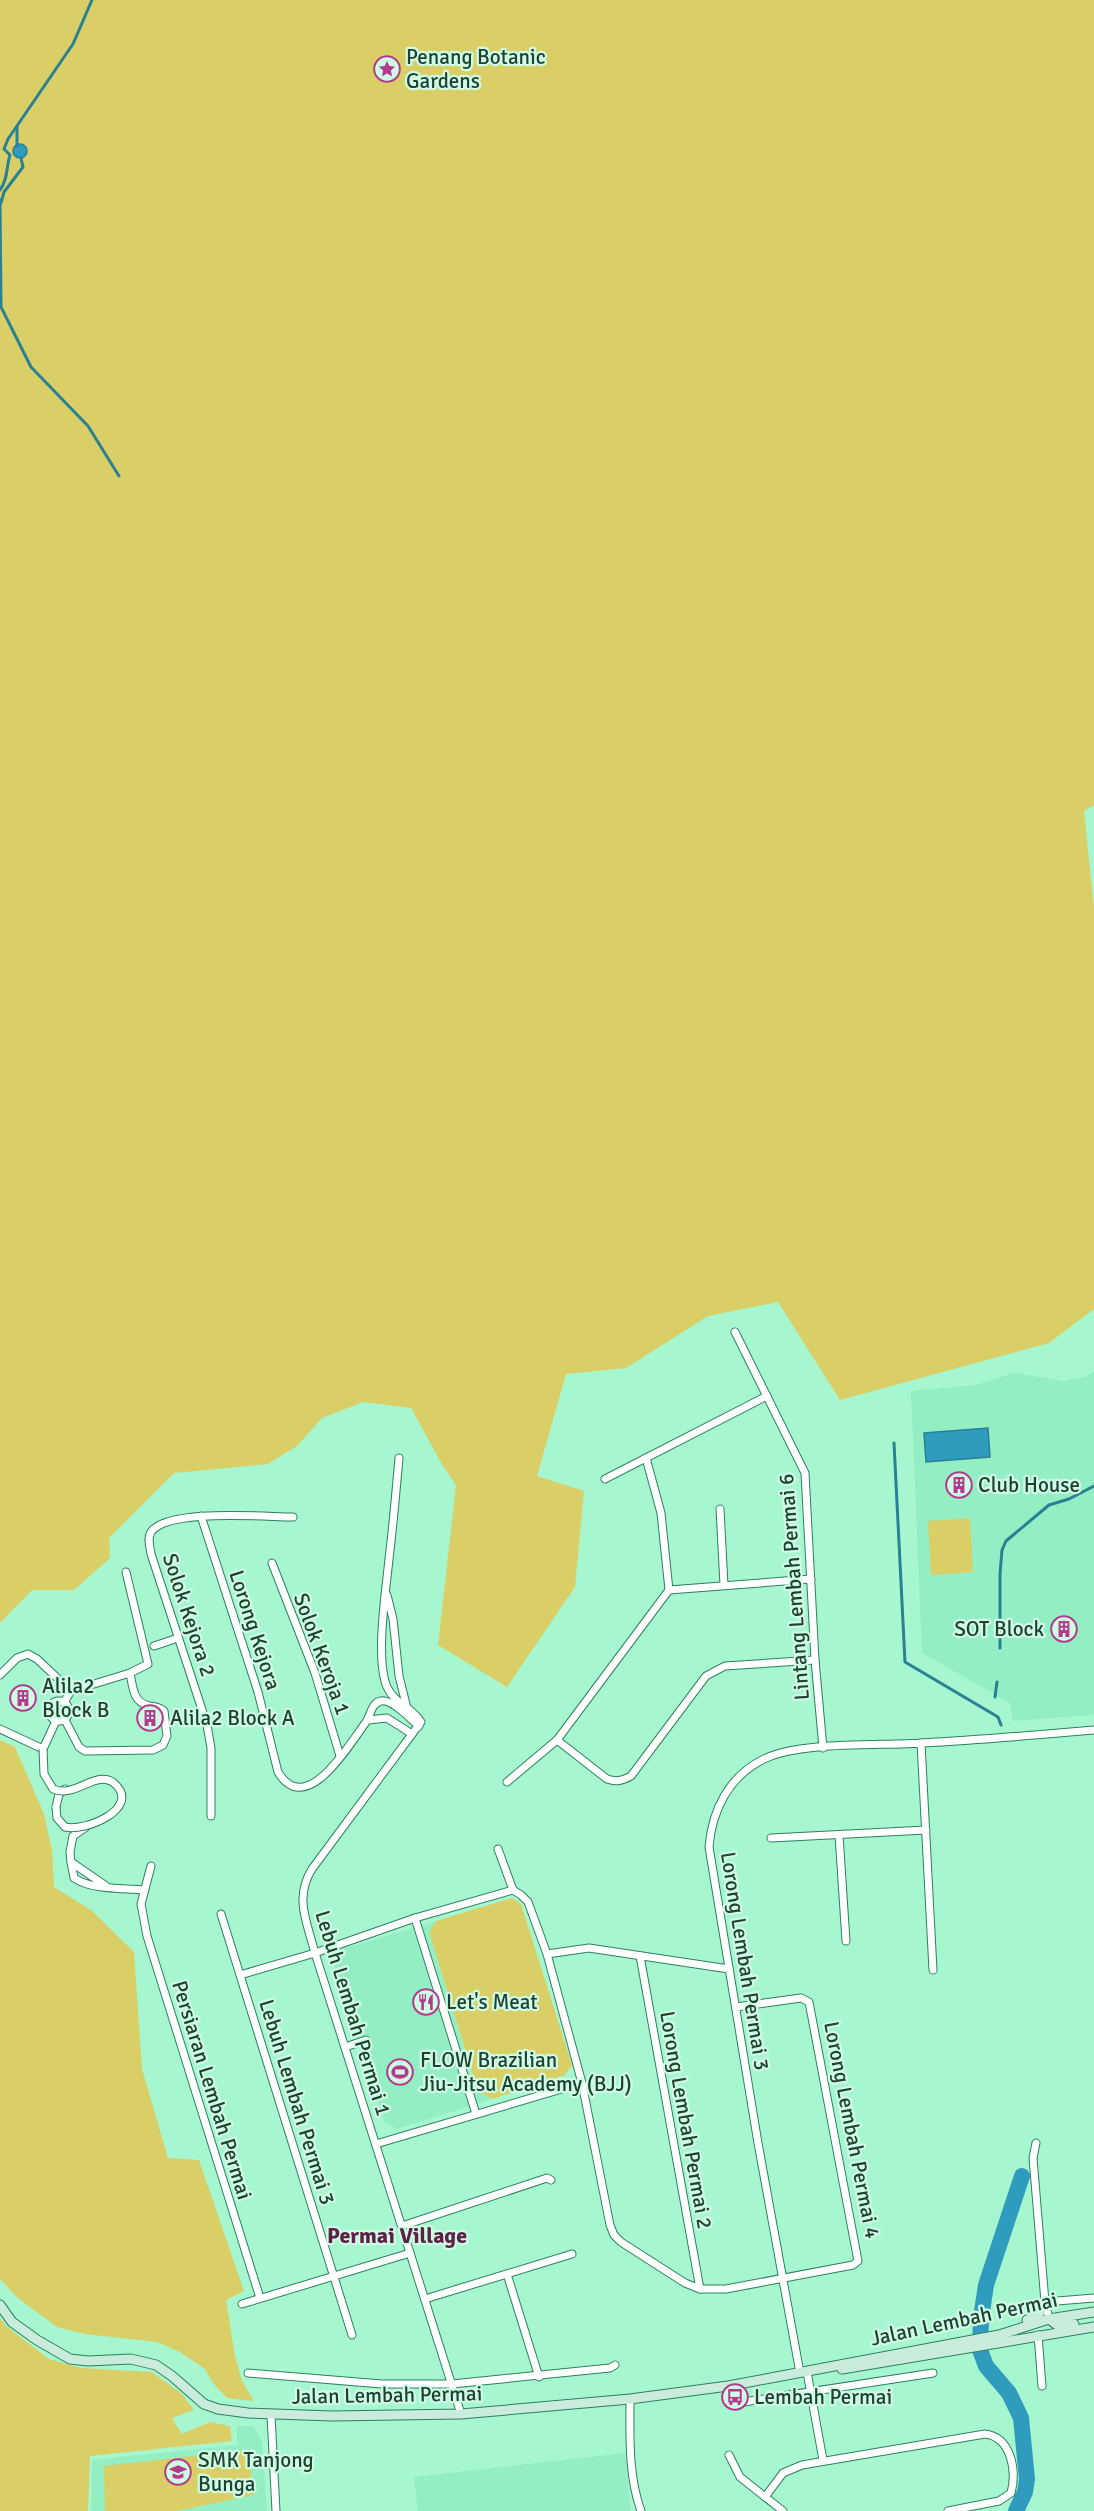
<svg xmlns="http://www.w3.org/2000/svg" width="1094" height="2511" font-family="Signika,sans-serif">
  <rect width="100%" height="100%" fill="#a6f7d0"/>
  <g fill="#93eec3">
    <polygon points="1094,1371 1094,1715 1013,1721 1010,1703 922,1653 911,1391 975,1385 1014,1373 1062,1381 1085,1377"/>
    <polygon points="436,1921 429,1933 477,2092 493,2099 397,2129 384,2121 333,1962 339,1950"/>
    <polygon points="237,2426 253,2426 262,2441 267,2511 91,2511 92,2460 237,2445"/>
    <polygon points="625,2453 631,2511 418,2511 414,2477"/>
  </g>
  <g fill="#dace66">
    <polygon points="0,0 1094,0 1094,805 1084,811 1094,908 1094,1309 1049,1343 840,1400 778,1302 708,1316 626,1368 566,1374 537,1476 584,1491 575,1587 507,1687 438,1645 456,1485 443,1466 411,1408 363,1402 322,1418 297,1446 268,1464 174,1473 109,1538 110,1558 74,1590 32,1590 0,1623"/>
    <polygon points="970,1518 973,1572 931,1575 928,1521"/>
    <polygon points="0,1740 15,1747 44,1814 52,1850 54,1887 91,1910 134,1952 142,2069 168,2158 199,2160 244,2291 226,2300 235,2356 242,2381 254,2401 227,2398 213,2383 205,2369 180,2352 157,2342 85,2334 57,2327 18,2298 0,2279"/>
    <polygon points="512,1898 521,1904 572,2065 565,2075 493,2099 478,2092 429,1932 436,1921"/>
    <polygon points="0,2318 6,2326 49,2359 81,2368 152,2372 182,2394 194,2410 172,2418 182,2434 210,2422 230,2426 232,2441 90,2456 88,2511 0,2511"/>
    <polygon points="248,2450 254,2495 176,2511 105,2511 104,2466"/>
  </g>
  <g fill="#2f9cbd" stroke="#2a8193" stroke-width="1.5">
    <circle cx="20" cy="151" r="7"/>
    <polygon points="988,1428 990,1457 926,1462 924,1433"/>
  </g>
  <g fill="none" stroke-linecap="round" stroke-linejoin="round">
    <g stroke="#2a8193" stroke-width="3">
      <polyline points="17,127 17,146"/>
      <path d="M 0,190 C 8,179 6,168 10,155 L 4,149 L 8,139 L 73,44 L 92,0"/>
      <polyline points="0,200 1,307 31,367 88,426 119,476"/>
      <polyline points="1,203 4,192 23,167 21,158"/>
      <polyline points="894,1443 905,1662 998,1717 1001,1725"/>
      <polyline points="1000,1648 1000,1574 1002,1550 1006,1541 1049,1505 1069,1499 1094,1486"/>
      <polyline points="995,1697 997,1682"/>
    </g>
    <polyline stroke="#2f9cbd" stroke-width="16" points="1016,2511 1025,2492 1027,2479 1021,2418 1009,2393 986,2366 980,2350 981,2318 986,2285 1022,2176"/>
    <g stroke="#2d805e" stroke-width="9">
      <g id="minor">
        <polyline points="735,1332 805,1473 815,1660 823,1748"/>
        <path d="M 399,1458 C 396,1492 393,1526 389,1559 C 386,1590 375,1659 387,1687 C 394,1703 412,1707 421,1722 L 312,1869 C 294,1898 307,1922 315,1953 L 461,2414"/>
        <polyline points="646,1458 661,1513 669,1590"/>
        <polyline points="605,1479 767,1396"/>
        <polyline points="720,1509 724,1585"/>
        <path d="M 201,1516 L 258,1692 L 278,1772 C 306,1819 349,1745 366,1722 C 371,1715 371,1703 381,1701 C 393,1699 410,1719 419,1726"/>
        <polyline points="272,1563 315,1673 340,1756"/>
        <polyline points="387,1595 393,1619 399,1676 407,1708"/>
        <polyline points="154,1646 178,1638"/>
        <polyline points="0,1675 17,1658 28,1654 37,1659 71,1691"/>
        <circle cx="59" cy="1711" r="10"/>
        <polyline points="64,1702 71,1691 130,1673 148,1664 126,1572"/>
        <path d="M 65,1720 L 79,1747 L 85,1751 L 153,1750 L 163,1745 L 167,1736 L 164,1711 C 159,1707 156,1707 149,1706 C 133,1702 133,1688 130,1673"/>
        <polyline points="368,1720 387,1718 412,1734"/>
        <polyline points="0,1729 43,1749 56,1721"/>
        <path d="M 557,1740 L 607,1779 C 616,1782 622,1781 631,1776 L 706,1676 L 725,1666 L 815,1660"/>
        <polyline points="921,1743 933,1970"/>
        <polyline points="507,1782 557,1740 669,1590 811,1579"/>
        <polyline points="56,1807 59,1794 65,1789"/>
        <path d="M 211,1816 L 211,1748 L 207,1725 L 151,1554 C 150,1546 147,1539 151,1532 C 167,1508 265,1517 293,1517"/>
        <polyline points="839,1835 846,1941"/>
        <polyline points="771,1838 926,1830"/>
        <polyline points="498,1849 513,1890 521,1895 528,1902 547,1954 582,2083 610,2225 614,2235 621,2242 685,2283 700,2289 726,2289 853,2265 858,2261 809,2002 801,1998 736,2007"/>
        <polyline points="71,1862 70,1852 73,1836 86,1827"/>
        <polyline points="151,1866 141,1904 147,1936 260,2298"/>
        <path d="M 106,1886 L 71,1862 L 74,1878 C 92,1890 122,1888 143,1890"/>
        <polyline points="221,1914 352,2335"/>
        <polyline points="415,1918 476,2114"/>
        <polyline points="547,1954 589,1948 729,1969"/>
        <polyline points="640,1956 700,2289"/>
        <polyline points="240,1975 315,1953 415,1918 513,1890"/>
        <polyline points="345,2047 366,2040"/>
        <polyline points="1036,2143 1033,2158 1045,2302 1049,2319"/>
        <polyline points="376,2144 582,2083"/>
        <polyline points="402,2226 547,2178 551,2180"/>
        <polyline points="507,2274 539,2377"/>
        <polyline points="425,2299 572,2254"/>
        <polyline points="1045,2302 1094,2298"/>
        <polyline points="242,2304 410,2253"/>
        <polyline points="1038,2335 1042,2386"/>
        <polyline points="807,2372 823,2460"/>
        <polyline points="248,2373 382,2384 452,2384 610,2368 615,2365"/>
        <path d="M 800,2373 L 758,2143 L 709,1847 C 712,1810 729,1776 764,1759 C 800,1741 880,1746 922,1743 C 979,1740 1037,1735 1094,1730"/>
        <path d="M 630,2399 C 630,2437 628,2475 641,2511"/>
        <polyline points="737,2403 933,2373"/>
        <polyline points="271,2415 276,2511"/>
        <polyline points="729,2455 740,2477 783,2511"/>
        <path d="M 765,2497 L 783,2473 L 802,2465 L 985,2434 C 1011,2437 1017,2470 1011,2493 L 999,2501 L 948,2511"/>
      </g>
    </g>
    <g stroke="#2d805e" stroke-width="11">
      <g id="secondary">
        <polyline points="0,2305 12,2322 37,2340 70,2359 88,2361 131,2359 156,2365 172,2376 204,2404 218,2409 248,2413 332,2416 461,2414 630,2399 728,2386 999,2335 1049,2319 1094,2312"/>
        <polyline points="1049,2319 1057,2325 1074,2324"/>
        <polyline points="1027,2320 1038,2316 1045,2302"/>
        <polyline points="842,2369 1094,2327"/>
      </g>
    </g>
    <use href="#minor" stroke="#fff" stroke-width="7"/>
    <use href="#secondary" stroke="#c9ecdd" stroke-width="9"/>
    <g stroke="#2d805e" stroke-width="9" stroke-linecap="butt">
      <path id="minor-bridge" d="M 43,1749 L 44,1774 L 53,1789 C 75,1799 97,1768 115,1784 C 141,1808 86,1832 65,1827 L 57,1818 L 56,1807"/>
    </g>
    <use href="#minor-bridge" stroke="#fff" stroke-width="7"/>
  </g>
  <defs>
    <g id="sight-ring" transform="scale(1.35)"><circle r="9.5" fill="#cefde4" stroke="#b33a8d" stroke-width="1.5"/><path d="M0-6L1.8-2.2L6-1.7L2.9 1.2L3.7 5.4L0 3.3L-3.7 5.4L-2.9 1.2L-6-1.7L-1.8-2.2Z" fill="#b33a8d"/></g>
    <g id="building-ring" transform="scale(1.35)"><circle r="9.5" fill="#cefde4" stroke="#b33a8d" stroke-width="1.5"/><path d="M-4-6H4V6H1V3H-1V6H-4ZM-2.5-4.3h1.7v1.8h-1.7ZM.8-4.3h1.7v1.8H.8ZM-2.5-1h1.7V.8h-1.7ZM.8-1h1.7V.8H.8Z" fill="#b33a8d"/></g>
    <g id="restaurant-ring" transform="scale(1.35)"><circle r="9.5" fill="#cefde4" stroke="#b33a8d" stroke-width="1.5"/><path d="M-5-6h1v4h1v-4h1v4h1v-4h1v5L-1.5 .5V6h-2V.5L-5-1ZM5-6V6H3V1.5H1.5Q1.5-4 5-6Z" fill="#b33a8d"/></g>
    <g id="stadium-ring" transform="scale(1.35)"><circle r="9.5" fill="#cefde4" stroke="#b33a8d" stroke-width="1.5"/><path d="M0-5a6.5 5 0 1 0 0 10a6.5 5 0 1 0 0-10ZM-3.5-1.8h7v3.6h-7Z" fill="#b33a8d"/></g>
    <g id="bus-ring" transform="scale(1.35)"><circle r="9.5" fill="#cefde4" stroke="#b33a8d" stroke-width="1.5"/><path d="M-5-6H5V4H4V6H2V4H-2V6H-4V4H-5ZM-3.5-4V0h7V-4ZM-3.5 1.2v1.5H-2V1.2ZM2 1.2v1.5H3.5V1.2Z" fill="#b33a8d"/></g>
    <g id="school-ring" transform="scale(1.35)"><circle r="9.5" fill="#cefde4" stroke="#b33a8d" stroke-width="1.5"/><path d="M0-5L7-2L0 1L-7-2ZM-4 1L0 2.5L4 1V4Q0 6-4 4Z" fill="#b33a8d"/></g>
  </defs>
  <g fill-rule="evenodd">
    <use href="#sight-ring" x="387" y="69"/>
    <use href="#building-ring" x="959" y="1485"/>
    <use href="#building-ring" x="1064" y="1629"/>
    <use href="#building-ring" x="23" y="1698"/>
    <use href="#building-ring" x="150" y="1718"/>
    <use href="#restaurant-ring" x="426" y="2002"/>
    <use href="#stadium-ring" x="400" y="2072"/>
    <use href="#bus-ring" x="735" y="2397"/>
    <use href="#school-ring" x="178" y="2472"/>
  </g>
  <g text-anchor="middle" stroke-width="4.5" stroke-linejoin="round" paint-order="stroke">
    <g font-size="21" fill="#204132" stroke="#cefde4" text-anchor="start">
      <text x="406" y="64">Penang Botanic<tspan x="406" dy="24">Gardens</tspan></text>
      <text x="978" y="1492">Club House</text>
      <text x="1044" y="1636" text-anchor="end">SOT Block</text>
      <text x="42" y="1693">Alila2<tspan x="42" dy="24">Block B</tspan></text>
      <text x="170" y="1725">Alila2 Block A</text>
      <text x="446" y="2009">Let's Meat</text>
      <text x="420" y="2067">FLOW Brazilian<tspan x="420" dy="24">Jiu-Jitsu Academy (BJJ)</tspan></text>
      <text x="754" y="2404">Lembah Permai</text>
      <text x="198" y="2467">SMK Tanjong<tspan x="198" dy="24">Bunga</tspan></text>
    </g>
    <g font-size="21" fill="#204132" stroke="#cefde4">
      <text transform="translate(794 1587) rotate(-94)" y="7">Lintang Lembah Permai 6</text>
      <text transform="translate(189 1615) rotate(72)" y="7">Solok Kejora 2</text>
      <text transform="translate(255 1630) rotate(72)" y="7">Lorong Kejora</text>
      <text transform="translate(322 1654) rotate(70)" y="7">Solok Keroja 1</text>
      <text transform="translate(745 1961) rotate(81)" y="7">Lorong Lembah Permai 3</text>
      <text transform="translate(353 2013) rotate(73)" y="7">Lebuh Lembah Permai 1</text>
      <text transform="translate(212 2090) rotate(73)" y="7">Persiaran Lembah Permai</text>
      <text transform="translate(297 2102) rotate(73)" y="7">Lebuh Lembah Permai 3</text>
      <text transform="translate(686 2120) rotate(80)" y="7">Lorong Lembah Permai 2</text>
      <text transform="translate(852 2130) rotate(79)" y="7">Lorong Lembah Permai 4</text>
      <text transform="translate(964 2319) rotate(-12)" y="7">Jalan Lembah Permai</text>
      <text transform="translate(387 2395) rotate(-1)" y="7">Jalan Lembah Permai</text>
    </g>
    <g font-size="22" font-weight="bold" fill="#5d2249" stroke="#cefde4">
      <text x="397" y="2243">Permai Village</text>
    </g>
  </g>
</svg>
